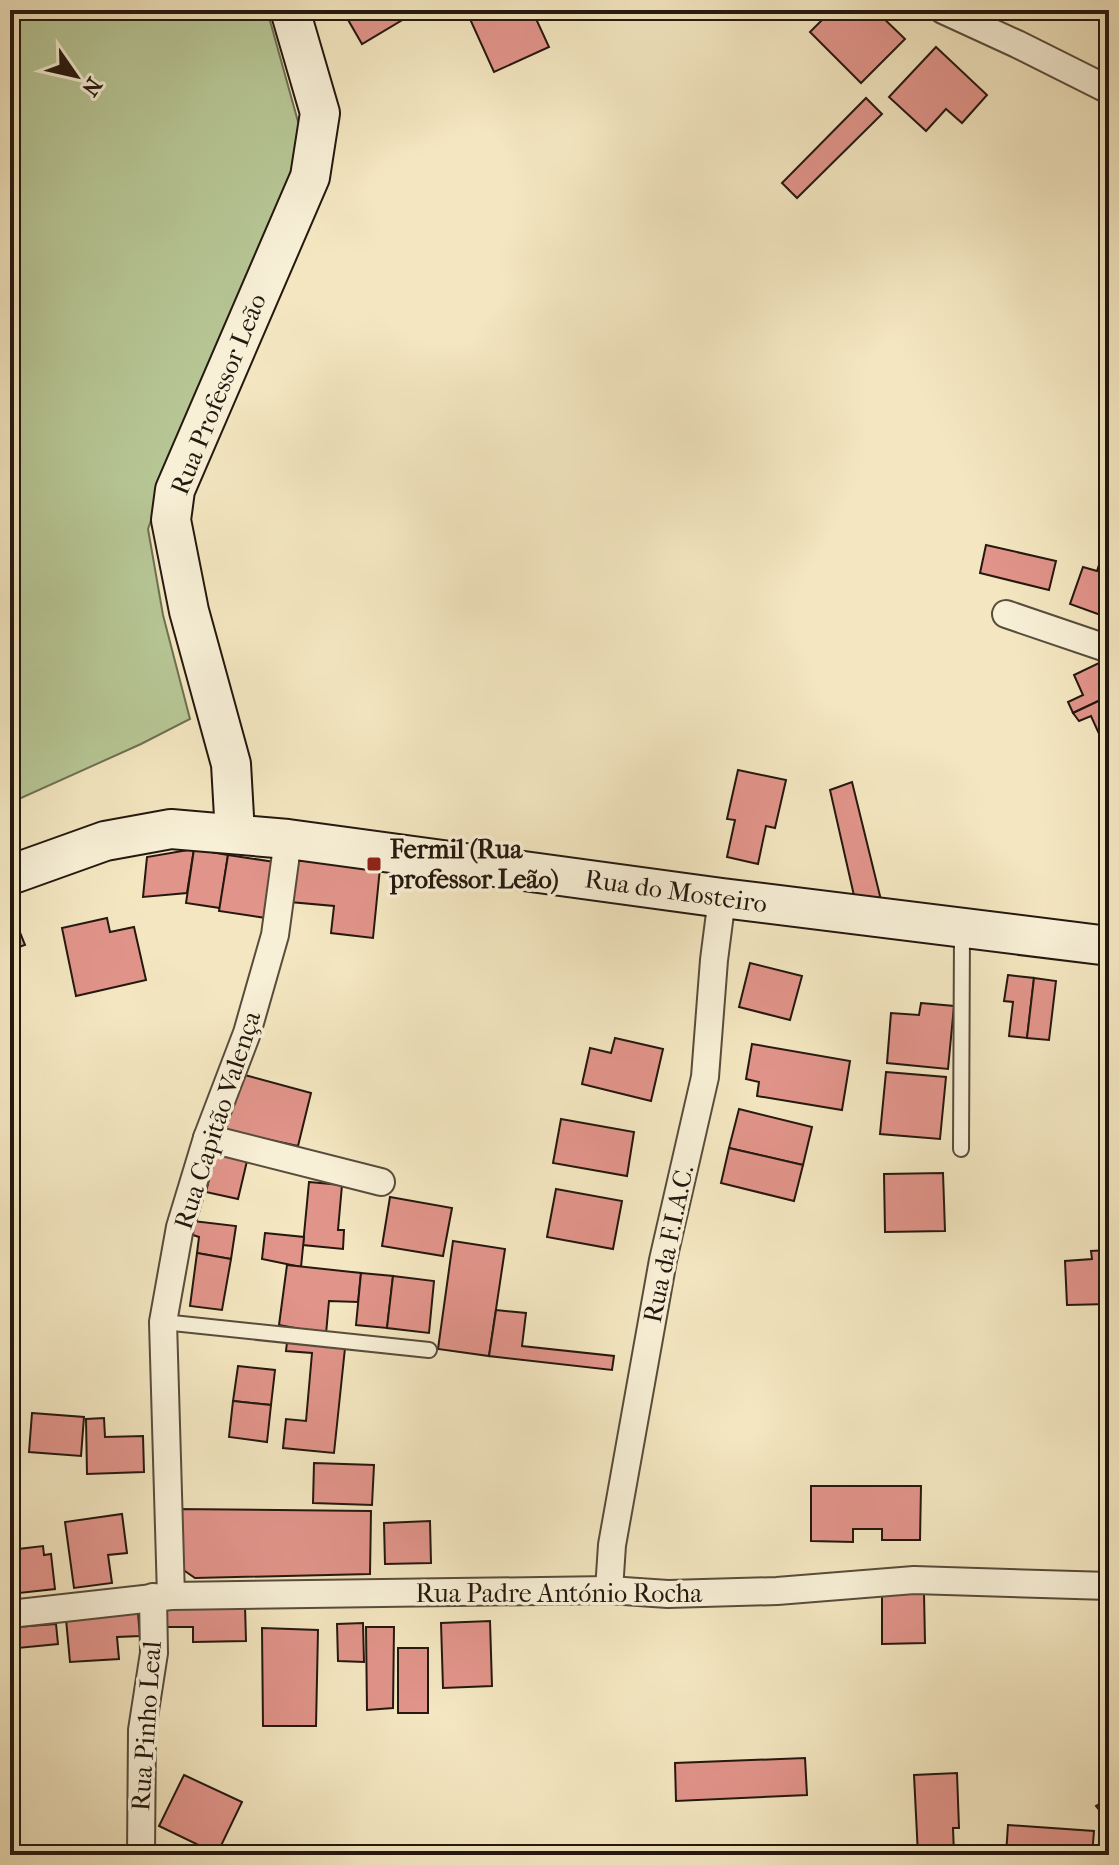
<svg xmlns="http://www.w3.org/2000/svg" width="1119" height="1865" font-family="'IM FELL French Canon',serif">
  <rect width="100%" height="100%" fill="#f3e6c0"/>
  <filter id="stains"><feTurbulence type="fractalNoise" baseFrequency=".0025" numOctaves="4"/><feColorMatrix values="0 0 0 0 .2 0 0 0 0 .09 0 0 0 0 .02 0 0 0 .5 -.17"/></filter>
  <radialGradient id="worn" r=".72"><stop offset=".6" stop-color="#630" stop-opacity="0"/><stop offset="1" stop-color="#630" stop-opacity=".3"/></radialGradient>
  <polygon fill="#b7c695" stroke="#6e6f52" stroke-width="2" points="10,10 87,10 87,17 132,10 267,10 302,136 273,227 178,442 148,529 163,615 190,719 141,744 10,803"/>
  <g fill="#e1948a" stroke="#25180f" stroke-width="2">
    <polygon points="360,10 419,10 362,44 347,18"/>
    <polygon points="489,10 532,10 549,47 494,72 470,19"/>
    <polygon points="832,10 875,10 905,39 861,83 810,32"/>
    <polygon points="997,10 1024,10 1019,20"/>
    <polygon points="1087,10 1109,10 1109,22"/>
    <polygon points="936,47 987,95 962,123 946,109 926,131 889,97"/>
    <polygon points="866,98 882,114 797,198 782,183"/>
    <polygon points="1107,541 1109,542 1109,618 1070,604 1083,567 1097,571"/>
    <polygon points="986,545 1056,561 1049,590 980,573"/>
    <polygon points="1103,661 1109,673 1109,696 1073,713 1068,702 1083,695 1074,675"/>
    <polygon points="1109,696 1109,732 1100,736 1091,716 1079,721 1073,713"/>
    <polygon points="738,770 786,780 775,828 766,826 758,864 727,857 735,820 727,819"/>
    <polygon points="852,782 881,900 855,900 830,790"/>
    <polygon points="194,849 187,893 143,897 147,857"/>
    <polygon points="194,849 228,855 220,908 186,903"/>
    <polygon points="228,855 275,862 266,918 219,911"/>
    <polygon points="294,860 380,868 373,938 331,933 334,906 290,902"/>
    <polygon points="13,915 25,945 10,950 10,916"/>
    <polygon points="107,918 110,932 134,927 146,980 76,996 62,928"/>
    <polygon points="750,963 802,976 790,1020 739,1007"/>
    <polygon points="1008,975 1034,978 1027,1038 1009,1036 1013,1002 1004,1001"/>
    <polygon points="1034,978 1056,981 1049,1040 1027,1038"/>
    <polygon points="921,1003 954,1006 948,1069 887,1063 891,1013 919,1015"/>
    <polygon points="615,1038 663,1049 651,1101 582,1084 590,1048 611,1053"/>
    <polygon points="752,1044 850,1061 842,1110 757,1096 759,1082 746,1079"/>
    <polygon points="886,1072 946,1077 940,1139 880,1134"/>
    <polygon points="241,1074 311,1093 298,1146 223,1130"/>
    <polygon points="739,1109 812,1127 803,1165 729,1148"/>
    <polygon points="561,1119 634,1132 627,1176 553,1163"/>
    <polygon points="729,1148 803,1165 794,1201 721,1183"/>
    <polygon points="215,1154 247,1161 238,1199 206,1192"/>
    <polygon points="943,1173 945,1231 885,1232 884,1174"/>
    <polygon points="309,1182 342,1185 338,1230 344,1230 343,1249 303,1245"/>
    <polygon points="556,1189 622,1201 613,1249 547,1237"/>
    <polygon points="390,1197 452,1208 443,1256 382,1246"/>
    <polygon points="193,1221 236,1226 231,1259 197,1253 199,1237 190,1234"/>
    <polygon points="265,1233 304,1237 301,1267 262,1259"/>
    <polygon points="453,1241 505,1249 489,1356 438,1349"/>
    <polygon points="1109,1250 1109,1304 1067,1305 1065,1261 1092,1259 1091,1251"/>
    <polygon points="197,1253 231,1259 222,1310 190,1306"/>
    <polygon points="287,1265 361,1273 358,1302 329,1301 326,1334 279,1325"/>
    <polygon points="361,1273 393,1276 387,1328 356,1325"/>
    <polygon points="393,1276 434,1281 429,1333 387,1328"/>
    <polygon points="496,1310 526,1313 522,1346 614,1356 612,1370 489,1356"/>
    <polygon points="287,1342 345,1348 334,1453 283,1448 286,1419 306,1421 312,1353 286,1351"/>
    <polygon points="238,1366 275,1370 271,1405 233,1401"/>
    <polygon points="233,1401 271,1405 267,1442 229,1437"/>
    <polygon points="32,1413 84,1417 81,1456 29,1452"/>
    <polygon points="104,1418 105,1437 143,1436 144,1472 87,1474 86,1419"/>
    <polygon points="314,1463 374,1465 372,1505 313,1503"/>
    <polygon points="811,1486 921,1486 920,1540 882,1540 882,1529 853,1529 853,1542 811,1541"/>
    <polygon points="175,1509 371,1511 370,1574 195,1578 182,1569"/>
    <polygon points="122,1514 127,1553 108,1555 112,1583 74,1588 65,1522"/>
    <polygon points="430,1521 431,1563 385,1564 384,1523"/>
    <polygon points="43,1546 44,1555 51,1554 55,1589 10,1594 10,1550"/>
    <polygon points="924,1593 925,1643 882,1644 882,1594"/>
    <polygon points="245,1606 246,1641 193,1642 193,1627 166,1627 166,1607"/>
    <polygon points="138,1613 140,1636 117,1637 119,1659 70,1662 66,1619"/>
    <polygon points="490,1621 492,1686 443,1688 441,1623"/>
    <polygon points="363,1623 364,1662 338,1661 337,1624"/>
    <polygon points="56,1624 58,1644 18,1648 16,1627"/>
    <polygon points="366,1627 394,1627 393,1708 367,1710"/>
    <polygon points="262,1628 318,1630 316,1726 263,1726"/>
    <rect x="398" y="1648" width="30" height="65"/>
    <polygon points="805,1758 807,1795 676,1801 675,1763"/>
    <polygon points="957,1773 959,1828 953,1828 954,1854 918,1855 914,1775"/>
    <polygon points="184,1775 242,1802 217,1854 159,1826"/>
    <polygon points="1109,1798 1109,1822 1096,1806"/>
    <polygon points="1008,1825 1094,1831 1092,1855 1006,1855"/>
    <polygon points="354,1849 381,1849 380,1855 354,1855"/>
    <polygon points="381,1849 408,1850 408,1855 380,1855"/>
  </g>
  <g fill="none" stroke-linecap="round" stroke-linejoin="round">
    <g stroke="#584c3b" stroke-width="18">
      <g id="lane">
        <polyline points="961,1149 962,930"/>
        <polyline points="163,1322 429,1350"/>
      </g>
    </g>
    <g stroke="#584c3b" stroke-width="30">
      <g id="street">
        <polyline points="943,10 1017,44 1109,90"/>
        <polyline points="1006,614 1109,649"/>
        <polyline points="207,1138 381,1182"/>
        <polyline points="609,1590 612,1545 663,1260 705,1077 714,960 722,898"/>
        <polyline points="171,1596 163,1322 180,1227 207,1138 247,1033 275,935 288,839"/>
        <polyline points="10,1614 171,1596 609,1590 668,1594 777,1591 914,1580 1109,1586"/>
        <polyline points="141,1855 142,1730 154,1653 153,1597"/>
      </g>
    </g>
    <g stroke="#25180f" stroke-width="42">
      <g id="secondary">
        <polyline points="235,834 231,764 189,611 171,520 175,490 310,177 320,113 290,10"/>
        <polyline points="10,875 105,841 171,829 288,839 722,898 1109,946"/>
      </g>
    </g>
    <use href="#lane" stroke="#f7efd6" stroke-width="14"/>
    <use href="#street" stroke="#f7efd6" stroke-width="26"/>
    <use href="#secondary" stroke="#f7efd6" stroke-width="38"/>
  </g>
  <rect fill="#8f2418" stroke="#f7efd6" stroke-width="3" x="366" y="856" width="16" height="16" rx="4"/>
  <g text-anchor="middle" stroke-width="7" stroke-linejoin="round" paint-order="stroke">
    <g font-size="26" fill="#25180f" stroke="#f7efd6">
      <text transform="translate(218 394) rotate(-68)" y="9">Rua Professor Leão</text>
      <text transform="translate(676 891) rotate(8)" y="9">Rua do Mosteiro</text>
      <text transform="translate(217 1120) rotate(-72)" y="9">Rua Capitão Valença</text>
      <text transform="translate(668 1244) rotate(-78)" y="9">Rua da F.I.A.C.</text>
      <text x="559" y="1602">Rua Padre António Rocha</text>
      <text transform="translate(146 1726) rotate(-86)" y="9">Rua Pinho Leal</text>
    </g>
    <g font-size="26" font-weight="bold" fill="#25180f" stroke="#f7efd6" text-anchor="start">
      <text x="390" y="858">Fermil (Rua<tspan x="390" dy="30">professor Leão)</tspan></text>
    </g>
  </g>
  <rect width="1119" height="1865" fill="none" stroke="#f3e6c0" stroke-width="40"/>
  <rect x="12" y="12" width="1095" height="1841" fill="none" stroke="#25180f" stroke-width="4"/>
  <rect x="20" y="20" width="1079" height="1825" fill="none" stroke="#25180f" stroke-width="2"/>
  <g transform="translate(76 76) rotate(124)" stroke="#f7efd6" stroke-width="6" paint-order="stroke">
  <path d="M0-6L14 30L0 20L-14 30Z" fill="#25180f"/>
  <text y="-12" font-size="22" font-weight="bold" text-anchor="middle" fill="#25180f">N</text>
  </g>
  <rect width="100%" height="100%" filter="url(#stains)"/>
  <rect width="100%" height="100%" fill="url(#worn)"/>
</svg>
